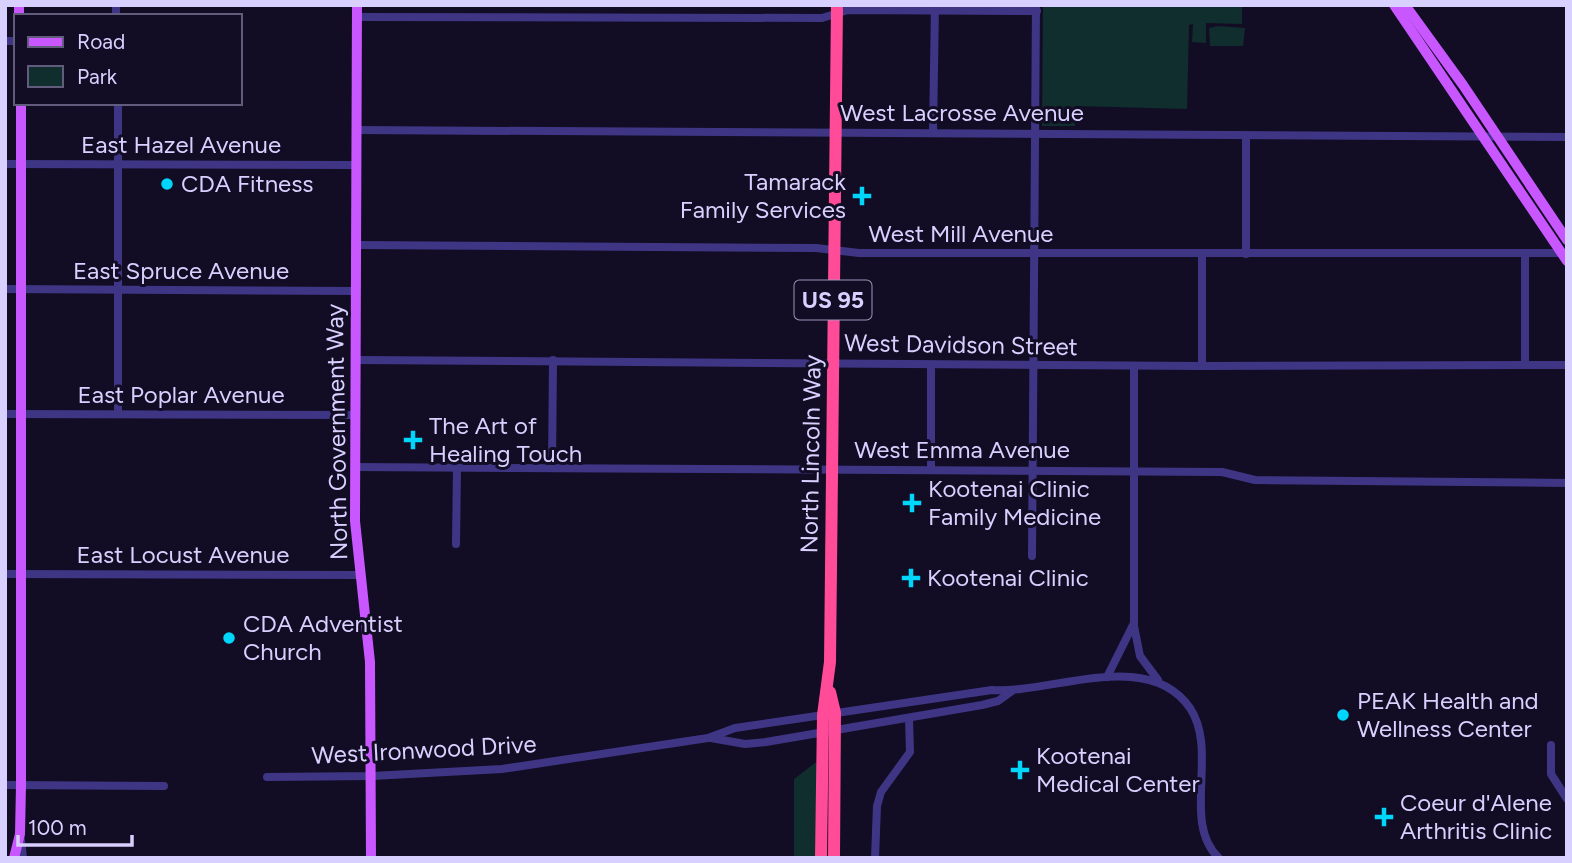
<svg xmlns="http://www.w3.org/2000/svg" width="1572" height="863" font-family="Figtree,sans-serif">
  <rect width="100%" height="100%" fill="#120d24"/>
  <g fill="#102e2e">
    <polygon points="1043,5 1242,5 1242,24 1206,23 1206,43 1192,42 1193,24 1189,25 1187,109 1075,106 1075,126 1042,126"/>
    <polygon points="1218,26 1245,28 1243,46 1210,46 1209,28"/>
    <polygon points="819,760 815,858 794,858 794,779"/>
  </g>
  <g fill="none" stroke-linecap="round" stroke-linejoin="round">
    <g stroke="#3e3685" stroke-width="8">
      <polyline points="116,5 116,16"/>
      <polyline points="357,17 822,18 848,10 1037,11"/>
      <polyline points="5,41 16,41"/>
      <polyline points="357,130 1567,137"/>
      <polyline points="933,132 935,5"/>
      <polyline points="5,164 357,165"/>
      <polyline points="356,245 816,248 859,253 1564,253"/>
      <polyline points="1246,254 1246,135"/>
      <polyline points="5,289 356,291"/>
      <polyline points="356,360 1202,366 1567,365"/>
      <polyline points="1525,365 1525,253"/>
      <polyline points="1202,366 1202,254"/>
      <polyline points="5,414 356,415"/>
      <polyline points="118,414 118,103"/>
      <polyline points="355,467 1222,472 1255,480 1567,483"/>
      <polyline points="552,468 553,360"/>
      <polyline points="931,470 931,365"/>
      <polyline points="456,544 457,468"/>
      <polyline points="1032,556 1036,5"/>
      <polyline points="5,574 360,575"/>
      <polyline points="1134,626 1140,656 1158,680"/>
      <polyline points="1107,677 1134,623 1134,366"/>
      <polyline points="711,738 745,744 766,742 982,705 998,701 1012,691"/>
      <polyline points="1551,745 1551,774 1567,799"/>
      <path d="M 267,777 L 372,776 L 502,769 L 708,738 L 735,728 L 992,690 C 1052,694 1148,647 1190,708 C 1219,751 1181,823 1219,858"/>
      <polyline points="5,785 164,786"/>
      <polyline points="21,840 23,858"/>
      <polyline points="875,858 877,806 881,792 910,752 909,718"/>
    </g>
    <g stroke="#c957ff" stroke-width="10">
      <polyline points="19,5 19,16"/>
      <polyline points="357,5 355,521 370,662 371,858"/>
      <polyline points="1394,5 1567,261"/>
      <polyline points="1405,5 1463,85 1567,240"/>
      <polyline points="14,858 20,834 21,785 21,103"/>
    </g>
    <g stroke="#ff4b98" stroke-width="12">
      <polyline points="830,692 835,713 834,858"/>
      <polyline points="821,858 823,715 830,662 837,5"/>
    </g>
  </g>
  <g fill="#00d5fb" stroke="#120d24" stroke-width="2.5">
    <circle cx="167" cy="184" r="7"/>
    <path d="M858.5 185.5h7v7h7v7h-7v7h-7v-7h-7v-7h7z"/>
    <path d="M409.5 429.5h7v7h7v7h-7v7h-7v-7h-7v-7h7z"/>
    <path d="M908.5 492.5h7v7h7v7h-7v7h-7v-7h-7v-7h7z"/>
    <path d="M907.5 567.5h7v7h7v7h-7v7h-7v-7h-7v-7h7z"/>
    <circle cx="229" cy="638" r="7"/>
    <circle cx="1343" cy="715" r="7"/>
    <path d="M1016.5 759.5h7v7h7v7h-7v7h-7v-7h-7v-7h7z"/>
    <path d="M1380.5 806.5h7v7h7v7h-7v7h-7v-7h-7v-7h7z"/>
  </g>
  <g text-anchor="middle" stroke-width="6" stroke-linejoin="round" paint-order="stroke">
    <rect fill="#120d24" stroke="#9d96bd" stroke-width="2" x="794.5" y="280.5" width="77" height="39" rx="5"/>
    <g font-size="23" font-weight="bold" fill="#d8d0ff">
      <text x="833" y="308">US 95</text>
    </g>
    <g font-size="24" fill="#d8d0ff" stroke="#120d24">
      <text x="962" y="121">West Lacrosse Avenue</text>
      <text x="181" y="153">East Hazel Avenue</text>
      <text x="961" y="242">West Mill Avenue</text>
      <text x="181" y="279">East Spruce Avenue</text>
      <text transform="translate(961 345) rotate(1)" y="8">West Davidson Street</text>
      <text x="181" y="403">East Poplar Avenue</text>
      <text transform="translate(337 432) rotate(-91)" y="8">North Government Way</text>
      <text x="962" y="458">West Emma Avenue</text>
      <text transform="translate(811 454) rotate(-89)" y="8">North Lincoln Way</text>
      <text x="183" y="563">East Locust Avenue</text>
      <text transform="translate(424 750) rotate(-3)" y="8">West Ironwood Drive</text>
    </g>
    <g font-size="24" fill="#d8d0ff" stroke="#120d24" text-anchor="start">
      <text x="846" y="190" text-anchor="end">Tamarack<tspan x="846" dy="28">Family Services</tspan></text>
      <text x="181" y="192">CDA Fitness</text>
      <text x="429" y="434">The Art of<tspan x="429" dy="28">Healing Touch</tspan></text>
      <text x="928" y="497">Kootenai Clinic<tspan x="928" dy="28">Family Medicine</tspan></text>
      <text x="927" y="586">Kootenai Clinic</text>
      <text x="243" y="632">CDA Adventist<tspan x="243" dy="28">Church</tspan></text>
      <text x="1357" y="709">PEAK Health and<tspan x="1357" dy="28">Wellness Center</tspan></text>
      <text x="1036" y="764">Kootenai<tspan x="1036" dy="28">Medical Center</tspan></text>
      <text x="1400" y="811">Coeur d'Alene<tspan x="1400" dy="28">Arthritis Clinic</tspan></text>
    </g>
  </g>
  <rect width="1572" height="863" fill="none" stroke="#d8d0ff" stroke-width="14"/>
  <rect x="14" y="14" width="228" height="91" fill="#120d24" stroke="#615b7c" stroke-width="2"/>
  <rect x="28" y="37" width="35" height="10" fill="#c957ff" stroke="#615b7c" stroke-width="2"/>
  <text x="77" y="49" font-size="21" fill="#d8d0ff">Road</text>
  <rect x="28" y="66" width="35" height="21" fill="#102e2e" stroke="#615b7c" stroke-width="2"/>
  <text x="77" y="84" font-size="21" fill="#d8d0ff">Park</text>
  <path d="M18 835v10h114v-10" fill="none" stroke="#d8d0ff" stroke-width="3.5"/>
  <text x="28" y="835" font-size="21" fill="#d8d0ff" stroke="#120d24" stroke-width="5" paint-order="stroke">100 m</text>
</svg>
